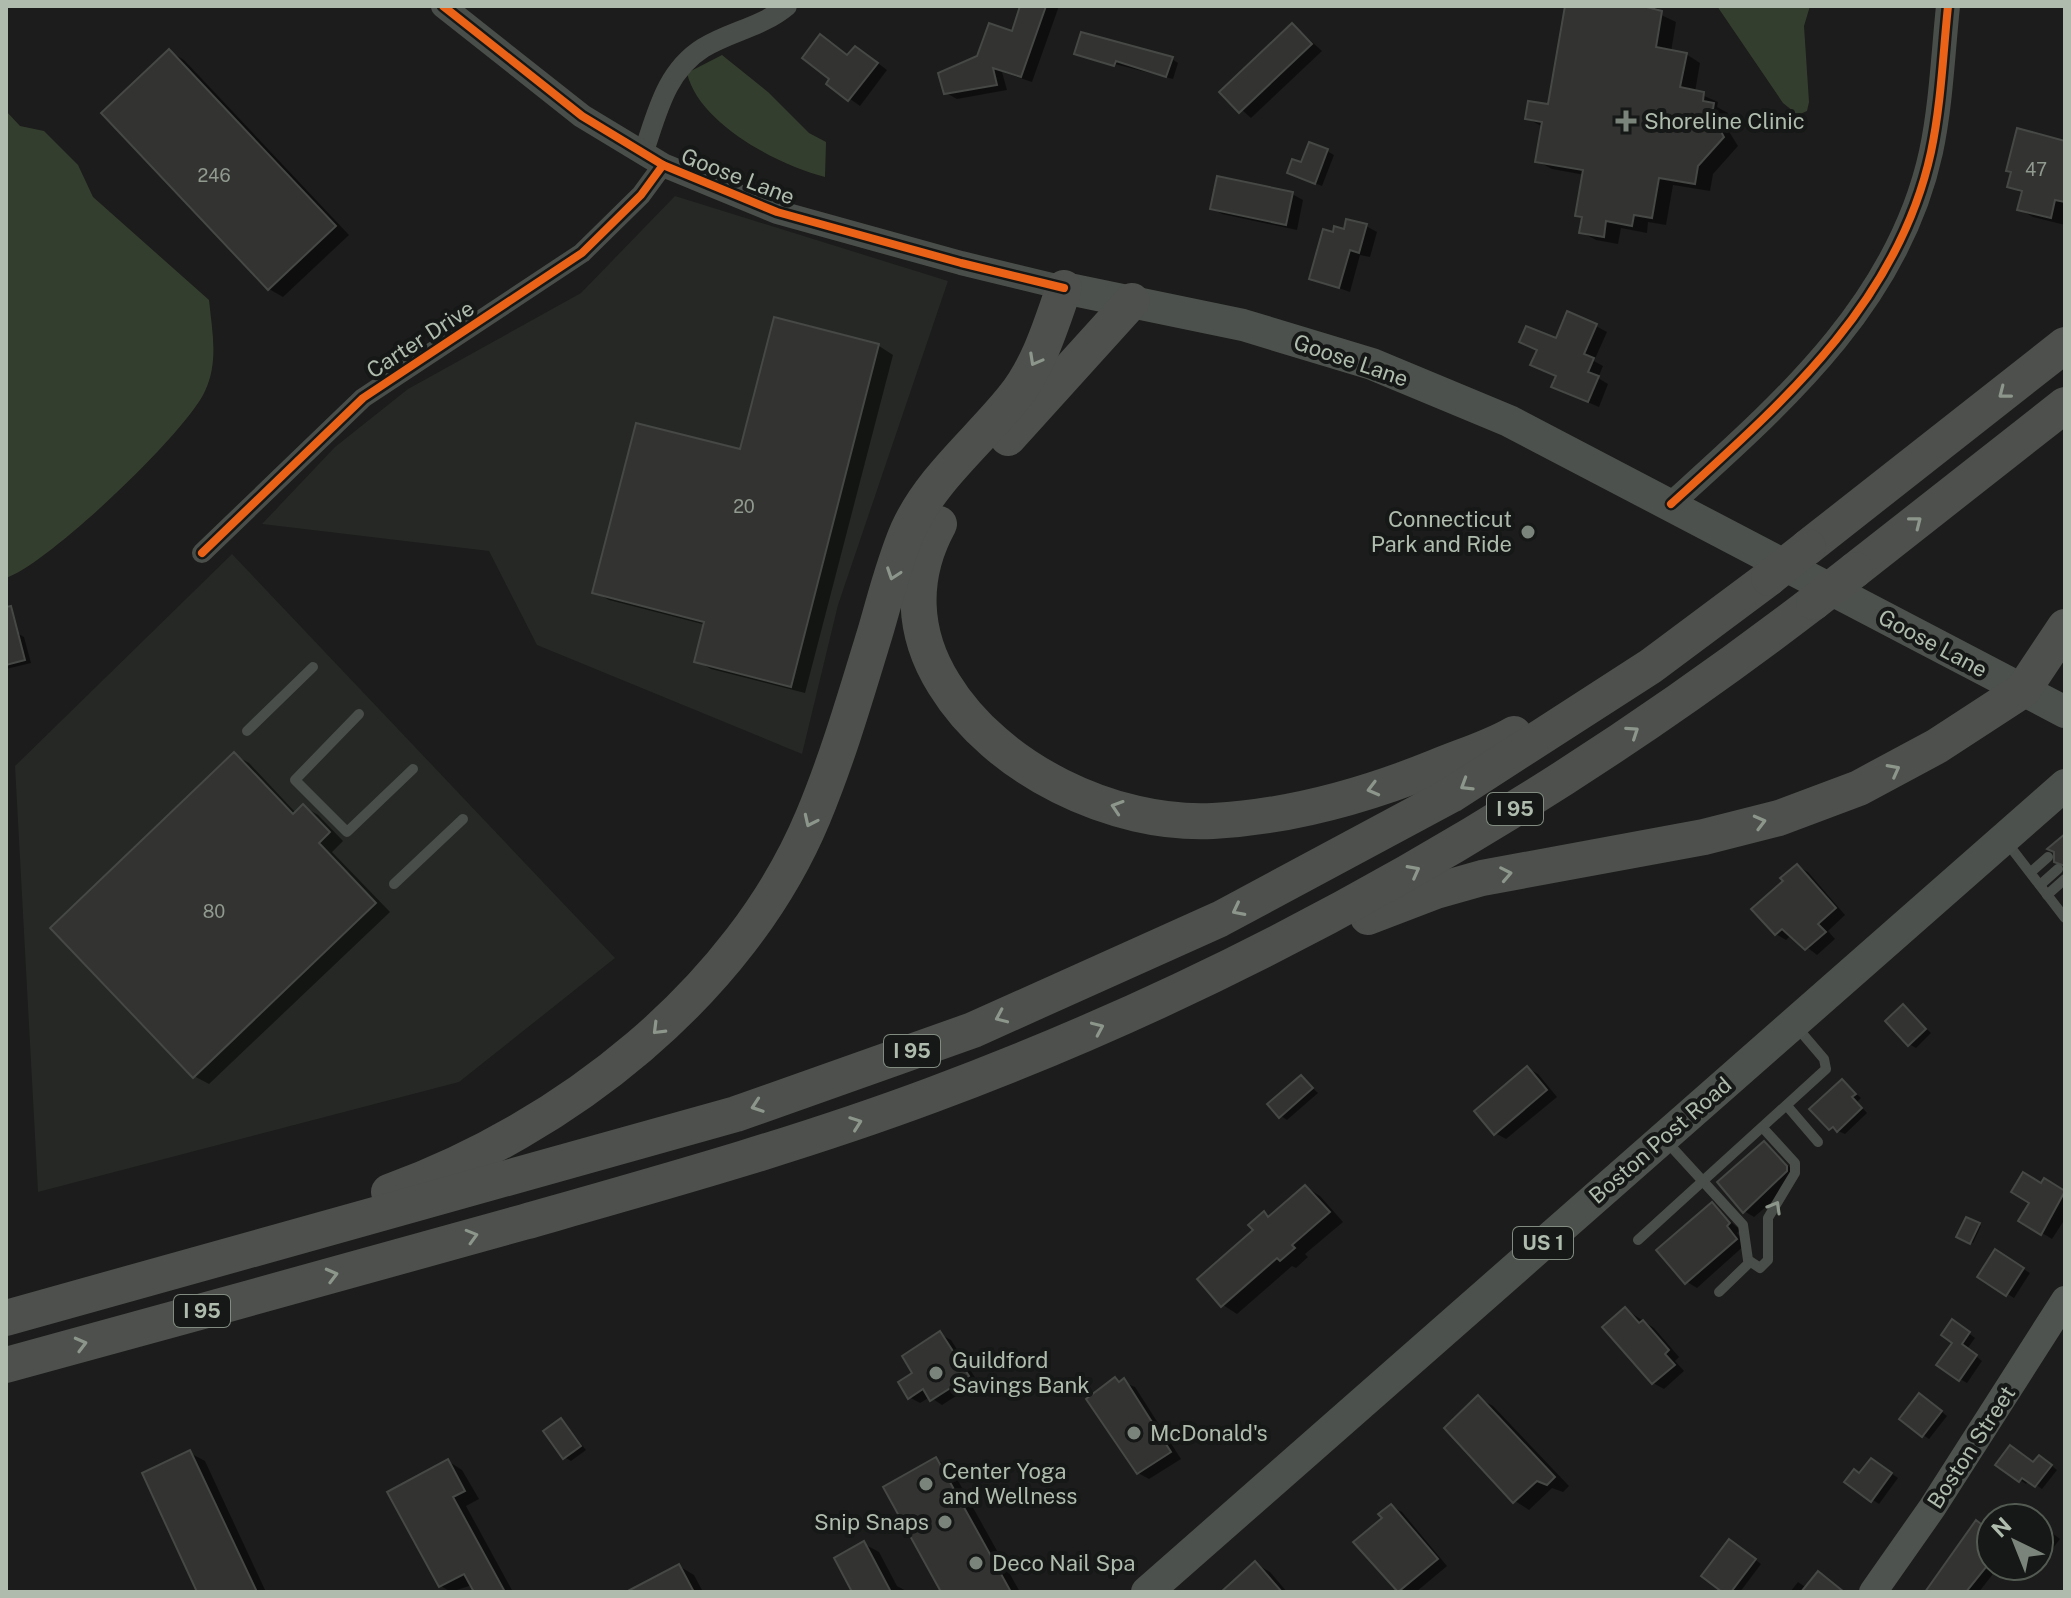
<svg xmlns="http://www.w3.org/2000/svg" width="2071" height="1598" font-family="'Public Sans',sans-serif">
  <rect width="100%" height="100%" fill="#1b1c1b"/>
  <g fill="#252825">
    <polygon points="675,196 948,281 838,605 802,754 537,645 489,551 262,524 335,447 408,389 581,293"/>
    <polygon points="232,554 615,958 459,1082 38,1192 15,766"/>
  </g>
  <g fill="#343e2e">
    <polygon points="1717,6 1810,6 1804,26 1809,102 1807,111 1798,115 1783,103"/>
    <path d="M 722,55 L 768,92 L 809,133 L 826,142 L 825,177 C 778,165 699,124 687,73 Z"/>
    <path d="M 6,111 L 20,126 L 44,131 L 78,165 L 93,197 L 209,300 C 212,331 219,361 205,391 C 187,432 48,564 6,578 Z"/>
  </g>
  <g fill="#0007">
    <polygon points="1023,6 1059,6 1032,82 1002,72 1007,90 957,99 946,93 979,57 1013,33"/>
    <polygon points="1567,6 1658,6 1657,13 1676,22 1671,52 1686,54 1700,63 1695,92 1718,102 1717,107 1728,113 1725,125 1738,146 1713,174 1710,191 1673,185 1666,225 1648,222 1647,233 1621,228 1618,244 1596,240 1581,232 1584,219 1577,215 1585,175 1552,169 1537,161 1541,126 1527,118 1550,107"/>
    <polygon points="1293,25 1322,51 1251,118 1222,92"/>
    <polygon points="169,51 184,60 349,235 283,297 269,289"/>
    <polygon points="866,54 887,70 860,106 828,83 849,56"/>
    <polygon points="1076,54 1172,59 1178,63 1173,79"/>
    <polygon points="2065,143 2065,225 2033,217 2019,209 2023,194 2009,186"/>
    <polygon points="1327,151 1334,155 1322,186 1296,176"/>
    <polygon points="1292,194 1303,200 1297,230 1222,214 1212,208"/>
    <polygon points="1366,226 1377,232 1370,257 1360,255 1350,292 1311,278 1345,231"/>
    <polygon points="775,320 879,346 893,355 805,693 711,669 696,661 706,625 609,600 595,592 741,452"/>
    <polygon points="1596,326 1607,332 1594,361 1603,366 1598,378 1608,384 1599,407 1564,392 1558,376 1539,351 1521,342 1557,341"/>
    <polygon points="17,633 24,637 31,663 6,669 6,636"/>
    <polygon points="235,755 249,763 296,813 303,806 318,815 343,841 332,852 390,912 209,1084 194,1076"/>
    <polygon points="1797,866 1808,872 1845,915 1828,931 1835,939 1817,955 1791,935 1786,940 1776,934 1786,882"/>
    <polygon points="1903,1006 1931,1033 1916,1048 1909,1044"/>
    <polygon points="1527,1068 1538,1074 1557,1097 1506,1139 1495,1133"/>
    <polygon points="1301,1077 1318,1093 1287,1120 1281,1116"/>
    <polygon points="1842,1081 1861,1098 1857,1102 1867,1113 1845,1134 1831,1128"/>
    <polygon points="1765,1144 1797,1174 1793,1184 1754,1217 1744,1211"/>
    <polygon points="2045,1181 2065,1193 2065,1219 2052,1239 2021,1220"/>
    <polygon points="1306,1187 1320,1196 1343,1222 1305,1254 1308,1257 1296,1268 1292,1266 1237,1314 1223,1305 1264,1214 1270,1217"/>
    <polygon points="1712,1205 1740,1230 1737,1233 1746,1244 1697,1288 1687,1282"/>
    <polygon points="1967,1219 1981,1226 1973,1243 1959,1236"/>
    <polygon points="1996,1252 2030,1273 2014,1298 1980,1277"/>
    <polygon points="1625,1309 1654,1328 1679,1357 1675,1361 1684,1371 1664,1389 1653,1383"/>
    <polygon points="1959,1326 1975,1338 1967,1349 1982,1361 1967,1383 1960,1379 1955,1342"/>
    <polygon points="940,1334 951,1340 978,1382 942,1405 930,1397 920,1403 909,1397 915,1373"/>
    <polygon points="1115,1379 1135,1387 1181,1459 1149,1479 1138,1473"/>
    <polygon points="1478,1398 1493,1406 1569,1486 1563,1492 1552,1488 1529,1510 1515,1501"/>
    <polygon points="1926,1399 1947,1416 1929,1439 1923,1435"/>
    <polygon points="562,1420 586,1450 571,1461 564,1457"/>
    <polygon points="190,1453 205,1461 266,1592 200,1592"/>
    <polygon points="936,1459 951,1468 1020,1592 943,1592"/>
    <polygon points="448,1461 462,1470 479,1499 466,1506 513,1592 476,1592 472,1585 451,1592 441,1586"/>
    <polygon points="2046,1461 2057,1470 2042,1489 2029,1480 2026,1484 2020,1480 2034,1464"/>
    <polygon points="1878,1464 1898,1478 1879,1504 1846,1482"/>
    <polygon points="1391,1506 1402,1512 1447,1566 1416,1592 1399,1592 1356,1542 1385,1518"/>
    <polygon points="1989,1522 1991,1566 1999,1566 1979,1592 1928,1592"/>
    <polygon points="2039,1523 2060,1539 2043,1561 2039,1558"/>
    <polygon points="864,1544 879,1552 897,1586 908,1592 856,1592"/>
    <polygon points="1736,1545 1761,1564 1740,1592 1725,1592"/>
    <polygon points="1256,1564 1270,1572 1287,1592 1232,1592"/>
    <polygon points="679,1566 694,1575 703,1592 646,1592"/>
    <polygon points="1798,1582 1807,1588 1843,1592 1790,1592"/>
  </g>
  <g fill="#333332" stroke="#454844" stroke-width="2">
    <polygon points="1020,6 1046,6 1021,77 993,68 997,85 944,94 938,73 977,56 989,23 1012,31"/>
    <polygon points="1565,6 1643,6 1662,11 1656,47 1687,53 1680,87 1704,92 1703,101 1714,103 1712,115 1724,137 1698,166 1695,184 1659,178 1652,218 1634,215 1632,226 1606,221 1604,237 1579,233 1582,217 1575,216 1583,170 1535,162 1542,122 1525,119 1528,101 1548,104"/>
    <polygon points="1292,23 1312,44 1239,113 1219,92"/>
    <polygon points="1081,32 1173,57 1166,77 1116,61 1114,66 1074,54"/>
    <polygon points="820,34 847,55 855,46 878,63 848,101 826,84 829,79 802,58"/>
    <polygon points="169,49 336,226 268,290 101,113"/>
    <polygon points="2017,128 2065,141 2065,202 2055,200 2051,218 2017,210 2022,191 2007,187 2011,172 2006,171"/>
    <polygon points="1309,142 1328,149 1315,184 1287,173 1292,159 1301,162"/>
    <polygon points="1217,176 1293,192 1286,225 1210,209"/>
    <polygon points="1346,219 1367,224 1359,253 1350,250 1339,288 1309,279 1323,229 1333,232 1334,226 1344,229"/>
    <polygon points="1567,311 1597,324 1584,354 1594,358 1588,372 1599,376 1588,402 1551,387 1556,376 1530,365 1537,350 1519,342 1526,326 1556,338"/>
    <polygon points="774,317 879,344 791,687 694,662 704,622 592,593 636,423 740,449"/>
    <polygon points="11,606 25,660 6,665 6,607"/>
    <polygon points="234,752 293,814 303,804 330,832 319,843 376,903 193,1078 50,928"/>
    <polygon points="2065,834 2065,866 2054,862 2054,852 2047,849"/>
    <polygon points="1797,864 1836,908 1818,924 1826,932 1805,950 1782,929 1775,935 1751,909 1783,881 1780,878"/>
    <polygon points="1903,1004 1926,1029 1908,1046 1885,1021"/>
    <polygon points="1527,1066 1547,1090 1494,1135 1474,1111"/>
    <polygon points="1301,1075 1313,1088 1279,1118 1267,1104"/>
    <polygon points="1842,1079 1856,1094 1852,1097 1862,1108 1837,1132 1833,1127 1829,1130 1809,1109"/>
    <polygon points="1764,1141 1787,1166 1787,1171 1743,1213 1717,1182"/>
    <polygon points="2023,1172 2041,1183 2044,1178 2065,1191 2041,1235 2018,1221 2029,1203 2011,1192"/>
    <polygon points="1305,1185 1330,1212 1292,1245 1295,1248 1280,1261 1277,1258 1221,1307 1197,1279 1253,1230 1248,1225 1264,1211 1268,1217"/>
    <polygon points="1712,1202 1730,1223 1727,1226 1737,1239 1685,1284 1656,1250"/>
    <polygon points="1966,1217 1980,1223 1970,1244 1956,1237"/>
    <polygon points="1995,1249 2024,1268 2006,1296 1977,1277"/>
    <polygon points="1625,1307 1639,1323 1643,1320 1669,1350 1665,1354 1675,1365 1652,1384 1602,1327"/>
    <polygon points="1952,1319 1970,1332 1962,1344 1977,1355 1959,1381 1936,1365 1952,1343 1941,1335"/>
    <polygon points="940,1331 969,1376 930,1401 923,1389 908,1399 898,1382 912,1373 902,1356"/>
    <polygon points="1115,1377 1119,1382 1124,1378 1171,1452 1137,1474 1086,1399"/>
    <polygon points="1919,1393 1942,1411 1922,1437 1899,1419"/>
    <polygon points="1478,1395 1555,1477 1547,1485 1537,1481 1513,1503 1444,1428"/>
    <polygon points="561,1418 581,1446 563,1459 543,1431"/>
    <polygon points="2010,1445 2033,1462 2039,1455 2052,1465 2035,1487 2022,1478 2019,1482 1995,1465"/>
    <polygon points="190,1450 257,1592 197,1592 142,1473"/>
    <polygon points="936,1457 1011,1592 941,1592 883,1487"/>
    <polygon points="1871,1458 1892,1473 1871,1502 1844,1482 1854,1469 1859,1473"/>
    <polygon points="448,1459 465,1491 453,1497 505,1592 474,1592 464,1574 439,1587 387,1492"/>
    <polygon points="1391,1504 1438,1559 1398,1592 1353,1542 1382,1518 1378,1514"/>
    <polygon points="1976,1520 1991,1532 1991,1561 1966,1592 1925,1592"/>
    <polygon points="1729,1539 1756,1559 1731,1592 1722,1592 1701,1576"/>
    <polygon points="864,1541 891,1592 852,1592 834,1558"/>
    <polygon points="1255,1561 1282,1592 1221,1592"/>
    <polygon points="679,1564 694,1592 626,1592"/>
    <polygon points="1818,1571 1844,1592 1801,1592"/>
  </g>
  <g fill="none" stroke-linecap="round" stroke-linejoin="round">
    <g stroke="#4a4e4a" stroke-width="10">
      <polyline points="359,714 295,780 347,832 413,769"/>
      <polyline points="247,731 313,667"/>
      <polyline points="2005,840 2065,918"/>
      <polyline points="2031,872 2048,857"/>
      <polyline points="394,884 463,819"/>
      <polyline points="2040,885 2058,869"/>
      <polyline points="2047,895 2065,879"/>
      <polyline points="1788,1107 1818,1142"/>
      <polyline points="1667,1142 1743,1225 1748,1260 1760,1268 1768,1260 1768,1218 1795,1173 1795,1163 1763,1128"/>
      <polyline points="1638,1240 1826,1069 1824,1059 1795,1025"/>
      <polyline points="1719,1292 1750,1262"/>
    </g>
    <g stroke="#4a4e4a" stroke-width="20">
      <path d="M 643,154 C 657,114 665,72 703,48 C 731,31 762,27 787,6"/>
      <polyline points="202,553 363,398 582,253 641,195 663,165"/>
    </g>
    <g stroke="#4a4e4a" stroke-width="24">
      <polyline points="443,6 582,116 663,165 777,212 961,263 1064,288"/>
      <path d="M 1671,504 C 1780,405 1898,304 1931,152 C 1941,105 1943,54 1948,6"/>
    </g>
    <polyline stroke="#4e534f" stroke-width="28" points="1873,1592 1932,1508 2065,1300"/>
    <g stroke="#4d514d" stroke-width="32">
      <polyline points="1064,288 1243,325 1372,364 1509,421 2065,712"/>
      <polyline points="1147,1592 2065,785"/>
    </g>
    <g stroke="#4d504d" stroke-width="36">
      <polyline points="1008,438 1132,301"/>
      <path d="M 939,524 C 910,577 912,633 944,684 C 996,769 1113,826 1213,821 C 1288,817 1367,795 1436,767 C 1462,756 1490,748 1514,734"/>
      <polyline points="1808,547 2065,345"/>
      <polyline points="1855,570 2065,405"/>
      <polyline points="1368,917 1436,891 1482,878 1704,837 1779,818 1859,788 1937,746 2023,690 2065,627"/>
      <path d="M 389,1192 C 564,1129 740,992 813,817 C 838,757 856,695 875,633 C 885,599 894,562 908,530 C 931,479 980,440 1014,397 C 1039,366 1051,325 1064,288"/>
      <polyline points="6,1318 736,1114 973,1030 1220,919 1451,795 1651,666 1769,578"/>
      <path d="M 6,1365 C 179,1318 351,1270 524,1222 C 661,1183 798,1145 932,1095 C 1250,977 1545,808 1814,602"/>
    </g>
    <g stroke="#4d504d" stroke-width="36">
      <polyline points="1769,578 1808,547"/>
      <polyline points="1814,602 1855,570"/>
    </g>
    <g stroke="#151816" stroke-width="13">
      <g id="cycleway">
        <polyline points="443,6 582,116 663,165 777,212 961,263 1064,288"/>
        <path d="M 1671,504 C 1780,405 1898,304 1931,152 C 1941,105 1943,54 1948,6"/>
        <polyline points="202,553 363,398 582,253 641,195 663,165"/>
      </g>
    </g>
    <use href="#cycleway" stroke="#ea6118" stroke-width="8"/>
  </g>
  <defs><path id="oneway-chevron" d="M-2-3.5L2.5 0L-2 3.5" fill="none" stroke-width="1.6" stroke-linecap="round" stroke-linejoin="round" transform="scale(2)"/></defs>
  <g stroke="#8d968b">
    <use href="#oneway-chevron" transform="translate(1035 360) rotate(119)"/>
    <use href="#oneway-chevron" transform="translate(2004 393) rotate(142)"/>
    <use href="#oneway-chevron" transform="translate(1916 522) rotate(-38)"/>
    <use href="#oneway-chevron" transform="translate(893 574) rotate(109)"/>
    <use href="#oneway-chevron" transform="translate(1633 732) rotate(-34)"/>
    <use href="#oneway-chevron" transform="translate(1894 770) rotate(-28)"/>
    <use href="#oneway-chevron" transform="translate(1466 785) rotate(148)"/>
    <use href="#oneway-chevron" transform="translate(1373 789) rotate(165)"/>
    <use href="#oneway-chevron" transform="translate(1117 807) rotate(-162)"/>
    <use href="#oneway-chevron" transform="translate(810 821) rotate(115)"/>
    <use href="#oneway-chevron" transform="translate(1760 822) rotate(-15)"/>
    <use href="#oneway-chevron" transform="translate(1414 871) rotate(-28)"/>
    <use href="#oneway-chevron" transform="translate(1506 874) rotate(-11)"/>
    <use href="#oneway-chevron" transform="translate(1238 910) rotate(153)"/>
    <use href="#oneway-chevron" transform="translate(1001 1017) rotate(156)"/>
    <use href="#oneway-chevron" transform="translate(1098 1028) rotate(-24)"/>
    <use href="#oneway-chevron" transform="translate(658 1029) rotate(135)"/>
    <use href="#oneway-chevron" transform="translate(757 1106) rotate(161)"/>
    <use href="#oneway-chevron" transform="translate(856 1123) rotate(-20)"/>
    <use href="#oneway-chevron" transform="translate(472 1236) rotate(-16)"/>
    <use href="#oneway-chevron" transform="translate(332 1275) rotate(-15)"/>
    <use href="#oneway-chevron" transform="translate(81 1344) rotate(-15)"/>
  </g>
  <use stroke="#8c968a" href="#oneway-chevron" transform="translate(1775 1207) rotate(-60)"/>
  <g fill="#7b847a" stroke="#151816" stroke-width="3">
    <path d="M1622 109h8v8h8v8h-8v8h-8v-8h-8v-8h8z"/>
    <circle cx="1528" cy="532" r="8"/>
    <circle cx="936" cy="1373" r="8"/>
    <circle cx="1134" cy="1433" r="8"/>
    <circle cx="926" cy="1484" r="8"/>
    <circle cx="945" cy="1522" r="8"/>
    <circle cx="976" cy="1563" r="8"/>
  </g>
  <g text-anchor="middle" stroke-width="8" stroke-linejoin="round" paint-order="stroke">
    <g font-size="18" fill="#909a8e">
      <text x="2036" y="176">47</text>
      <text x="214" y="182">246</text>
      <text x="744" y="513">20</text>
      <text x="214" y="918">80</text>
    </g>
    <g fill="#151816" stroke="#818b80" stroke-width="2">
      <rect x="1487" y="793" width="56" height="32" rx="6"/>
      <rect x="884" y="1035" width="56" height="32" rx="6"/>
      <rect x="1513" y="1227" width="60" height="32" rx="6"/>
      <rect x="174" y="1295" width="56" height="32" rx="6"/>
    </g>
    <g font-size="20" font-weight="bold" fill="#afbcad">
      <text x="1515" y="816">I 95</text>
      <text x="912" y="1058">I 95</text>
      <text x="1543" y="1250">US 1</text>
      <text x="202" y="1318">I 95</text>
    </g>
    <g font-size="22" fill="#afbcad" stroke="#151816" text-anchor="start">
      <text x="1644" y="129">Shoreline Clinic</text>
      <text x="1512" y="527" text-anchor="end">Connecticut<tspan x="1512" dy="25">Park and Ride</tspan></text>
      <text x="952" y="1368">Guildford<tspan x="952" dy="25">Savings Bank</tspan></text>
      <text x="1150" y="1441">McDonald's</text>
      <text x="942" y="1479">Center Yoga<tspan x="942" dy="25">and Wellness</tspan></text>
      <text x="929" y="1530" text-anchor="end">Snip Snaps</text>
      <text x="992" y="1571">Deco Nail Spa</text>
    </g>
    <g font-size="22" fill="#afbcad" stroke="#151816">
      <text transform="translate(738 176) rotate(21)" y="8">Goose Lane</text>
      <text transform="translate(420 339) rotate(-33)" y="8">Carter Drive</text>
      <text transform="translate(1351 360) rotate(19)" y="8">Goose Lane</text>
      <text transform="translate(1933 643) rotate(28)" y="8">Goose Lane</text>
      <text transform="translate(1660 1140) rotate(-41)" y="8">Boston Post Road</text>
      <text transform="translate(1971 1447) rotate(-57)" y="8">Boston Street</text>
    </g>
  </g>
  <rect width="2071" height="1598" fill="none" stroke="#afbcad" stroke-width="16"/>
  <g transform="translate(2015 1542) rotate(317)"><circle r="38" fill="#151816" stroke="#535a52" stroke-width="2"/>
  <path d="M0-6L14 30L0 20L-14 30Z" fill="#7b847a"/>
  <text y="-12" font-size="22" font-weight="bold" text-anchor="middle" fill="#afbcad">N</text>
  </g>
</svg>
